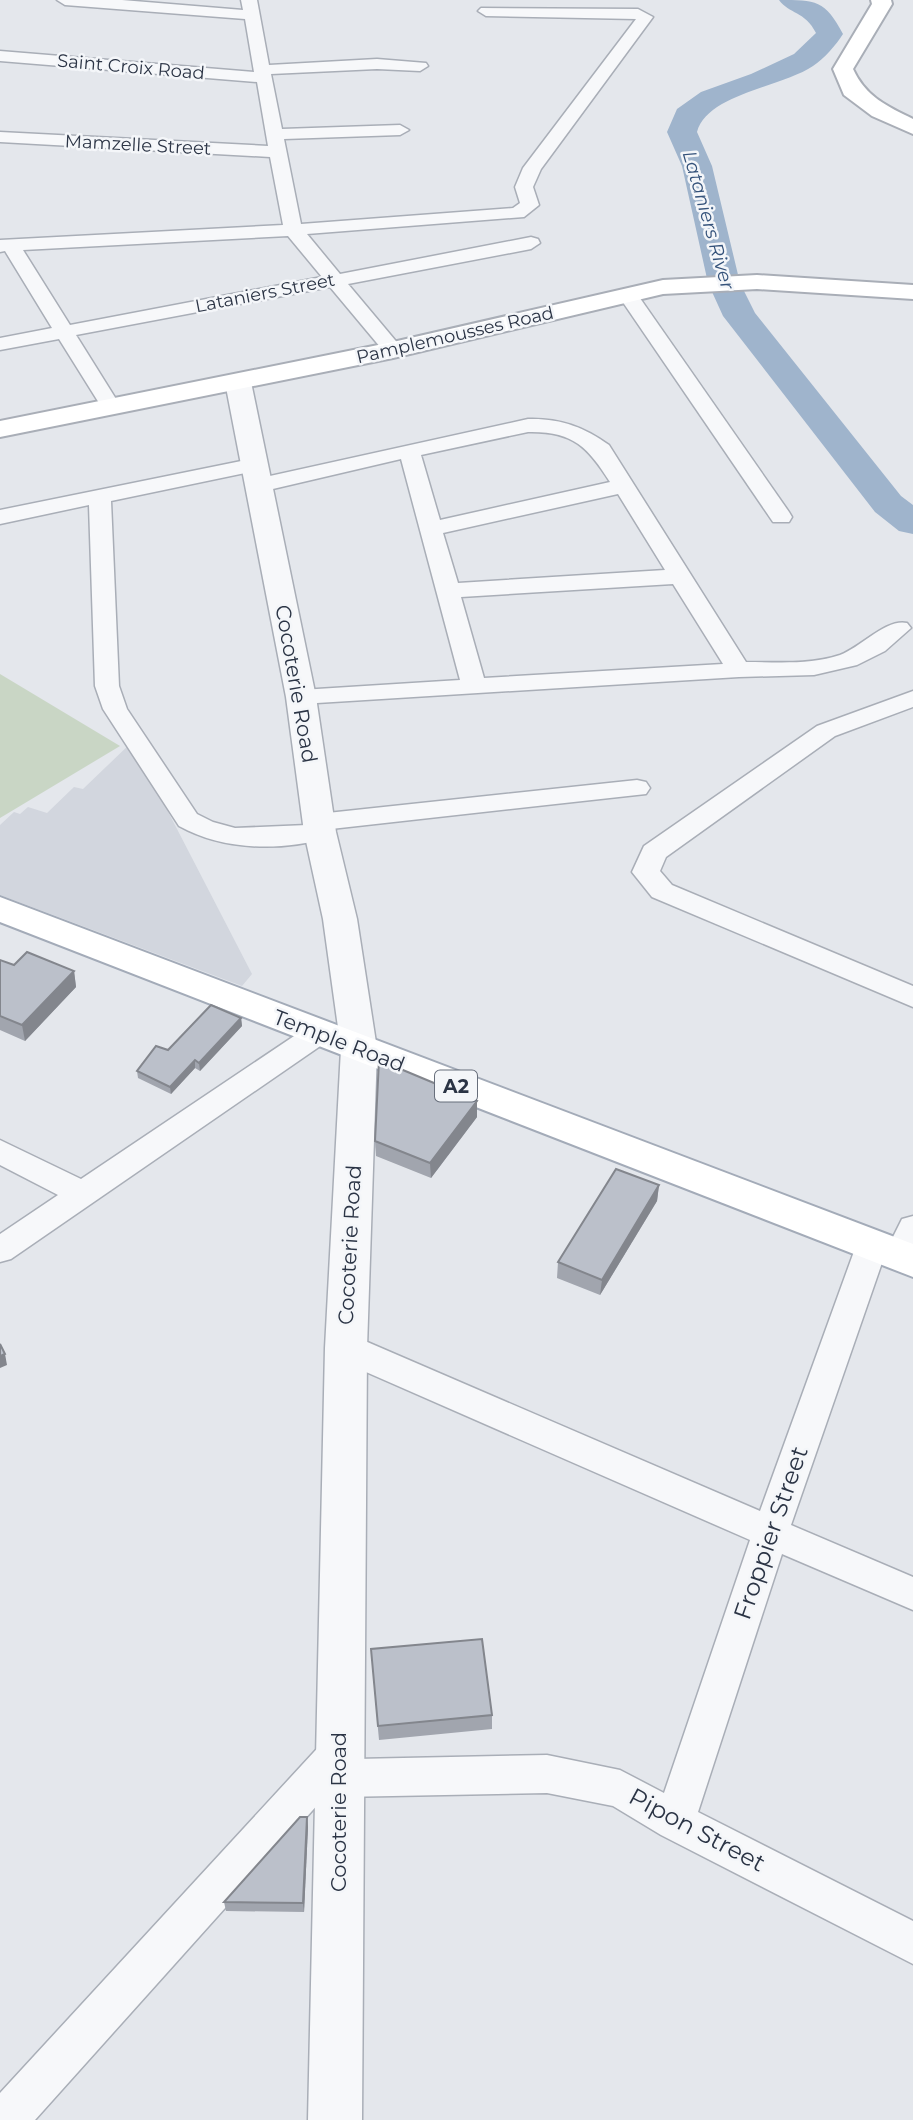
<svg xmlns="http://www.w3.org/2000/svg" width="913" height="2120" font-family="Montserrat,sans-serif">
  <rect width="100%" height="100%" fill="#e4e7ec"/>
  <polygon fill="#d2d6de" points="132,742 252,974 242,986 0,895 0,825 14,812 20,814 28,807 47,813 74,787 83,789"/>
  <polygon fill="#c9d6c5" points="0,674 120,746 0,818"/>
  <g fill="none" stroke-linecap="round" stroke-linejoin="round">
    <path fill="#9fb4cc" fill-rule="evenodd" d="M 779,0 C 816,0 825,0 843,34 C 836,45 824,59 813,66 C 782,87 707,94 697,132 L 712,166 L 740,283 L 755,313 L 901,496 L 913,505 L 913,534 L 899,531 L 875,512 L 723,316 L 708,283 L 682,166 L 667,132 L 677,109 L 701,92 L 751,74 L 794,54 L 816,33 C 805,11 789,14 779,0 Z"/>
    <g stroke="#a9aeb7" stroke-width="3">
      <g id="minor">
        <path d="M 57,0 L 122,0 L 243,10 L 241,0 L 257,0 L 269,65 L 377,59 L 426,63 L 428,66 L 420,71 L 377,69 L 271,74 L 282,129 L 400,125 L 409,130 L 400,135 L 284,139 L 301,224 L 513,208 L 520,203 L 515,187 L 523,168 L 636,19 L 486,16 L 478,11 L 481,8 L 638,9 L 653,17 L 541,169 L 533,187 L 539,205 L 524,217 L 307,234 L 340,274 L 531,237 L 538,239 L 540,243 L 531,249 L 348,284 L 400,346 L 403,350 L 400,354 L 386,354 L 330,287 L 76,335 L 121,407 L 118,411 L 104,411 L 59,339 L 0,350 L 0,338 L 52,328 L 5,251 L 0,252 L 0,240 L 283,225 L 270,157 L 0,142 L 0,132 L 268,146 L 257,82 L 0,61 L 0,51 L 254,72 L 245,19 L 65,5 ZM 288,236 L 322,277 L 70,325 L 23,250 Z"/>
        <polygon points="628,289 635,291 789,512 792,517 789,522 773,522 618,295"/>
        <path d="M 528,419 C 560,418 584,427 609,445 L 746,662 C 777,662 811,665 840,655 C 861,647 887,618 907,623 L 911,628 L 885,651 L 857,665 L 814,675 L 739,677 L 301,704 L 292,702 L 289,697 L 292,692 L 301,690 L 460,680 L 401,459 L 260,492 L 252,490 L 249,485 L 252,480 ZM 528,432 C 573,431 588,447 610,482 L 440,520 L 421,455 ZM 618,494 L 665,570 L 458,583 L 443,533 ZM 673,584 L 723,664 L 484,678 L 461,597 Z"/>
        <path d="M 256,458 L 264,459 L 267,464 L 264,469 L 111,501 L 119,686 L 127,709 L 197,814 L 213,822 L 235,828 L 307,825 L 305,822 L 309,816 L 318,814 L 637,780 L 646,782 L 650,788 L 646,794 L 331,829 L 333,832 L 329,838 C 280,851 224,851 179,826 L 103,709 L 95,686 L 89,505 L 0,524 L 0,510 Z"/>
        <polygon points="913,691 913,707 835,736 666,857 660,871 672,885 913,986 913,1007 652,897 632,872 644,846 817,726"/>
        <polygon points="319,1023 329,1026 334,1033 329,1040 11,1259 0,1262 0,1234 58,1195 0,1165 0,1140 81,1179 309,1026"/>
        <polygon points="913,1216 913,1262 900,1269 889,1265 884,1257 791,1525 913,1577 913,1610 782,1554 698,1812 913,1921 913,1964 661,1835 613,1806 547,1793 340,1797 329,1792 35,2120 0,2120 0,2093 325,1740 339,1735 353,1740 359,1753 356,1759 547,1755 620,1770 664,1793 750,1540 334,1358 329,1348 334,1338 346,1335 358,1338 760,1511 856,1246 861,1237 872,1234 883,1237 887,1249 902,1219"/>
      </g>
    </g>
    <g stroke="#a9aeb7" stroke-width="3">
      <polygon id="tertiary" points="238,374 247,377 251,382 316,697 336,832 357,919 377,1049 367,1348 362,2120 308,2120 325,1348 341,1049 323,919 304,832 286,697 225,382 229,377"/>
    </g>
    <g stroke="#a9aeb7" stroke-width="4">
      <g id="secondary">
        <path d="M 871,0 L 891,0 L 892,4 L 853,69 C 866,97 887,106 913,119 L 913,134 L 872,116 L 844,95 L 833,69 L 872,4 Z"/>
        <polygon points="757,275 913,285 913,299 757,289 663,294 393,358 0,437 0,421 393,342 663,280"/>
      </g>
    </g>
    <g stroke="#a3abb8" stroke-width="4">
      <polygon id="primary" points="0,897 913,1244 913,1277 0,922"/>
    </g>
    <use href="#minor" fill="#f7f8fa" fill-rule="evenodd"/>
    <use href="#tertiary" fill="#f7f8fa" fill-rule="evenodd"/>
    <use href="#secondary" fill="#fff" fill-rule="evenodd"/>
    <use href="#primary" fill="#fff" fill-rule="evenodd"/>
  </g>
  <g fill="#a1a5ae">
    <polygon points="0,960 14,965 74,971 76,987 25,1041 0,1030"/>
    <polygon points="241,1018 242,1026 200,1071 195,1068 171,1094 138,1078 137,1071 168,1050"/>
    <polygon points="477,1101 477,1117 431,1178 376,1156 375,1141"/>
    <polygon points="659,1185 657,1201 600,1295 557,1278 558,1262"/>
    <polygon points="372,1663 492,1715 492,1729 379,1740"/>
    <polygon points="307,1817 308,1827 304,1912 226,1911 224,1902"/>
  </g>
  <g fill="#83868d">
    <polygon points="74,971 76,987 25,1041 22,1025"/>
    <polygon points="241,1018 242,1026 200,1071 199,1063"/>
    <polygon points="195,1060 195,1068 171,1094 170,1087"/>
    <polygon points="477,1101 477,1117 431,1178 430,1163"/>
    <polygon points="659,1185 657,1201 600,1295 602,1280"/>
    <polygon points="5,1354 7,1365 0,1368 0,1356"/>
    <polygon points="307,1817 308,1827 304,1912 303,1903"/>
  </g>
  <g fill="#bbc0ca" stroke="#83868d" stroke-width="2">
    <polygon points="27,952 74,971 22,1025 0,1016 0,960 14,965"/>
    <polygon points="211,1005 241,1018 199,1063 195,1060 170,1087 137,1071 156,1046 168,1050"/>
    <polygon points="379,1060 477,1101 430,1163 375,1141"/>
    <polygon points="616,1169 659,1185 602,1280 558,1262"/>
    <polygon points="0,1344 5,1354 0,1356"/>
    <polygon points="482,1639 492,1715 378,1726 371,1649"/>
    <polygon points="300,1817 307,1817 303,1903 224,1902"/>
  </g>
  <g text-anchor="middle" stroke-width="5" stroke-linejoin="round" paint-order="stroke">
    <g font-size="18" fill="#2b3445" stroke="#f4f6f9">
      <text transform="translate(131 67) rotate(5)" y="6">Saint Croix Road</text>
      <text transform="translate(138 145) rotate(3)" y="6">Mamzelle Street</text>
      <text transform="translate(265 293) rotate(-11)" y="6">Lataniers Street</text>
      <text transform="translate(455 335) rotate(-13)" y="6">Pamplemousses Road</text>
    </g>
    <g font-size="19" font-style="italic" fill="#34527a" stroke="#f4f6f9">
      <text transform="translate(709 220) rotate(74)" y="7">Lataniers River</text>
    </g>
    <rect fill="#f4f6f9" stroke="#676e7b" stroke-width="2" x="435" y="1070.5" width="42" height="31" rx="5"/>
    <g font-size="19" font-weight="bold" fill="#2b3445">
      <text x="456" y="1093">A2</text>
    </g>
    <g font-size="21" fill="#2b3445" stroke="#f4f6f9">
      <text transform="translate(296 684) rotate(80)" y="7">Cocoterie Road</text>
      <text transform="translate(339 1041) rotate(21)" y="7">Temple Road</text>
      <text transform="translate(350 1245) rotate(-87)" y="7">Cocoterie Road</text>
      <text transform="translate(339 1812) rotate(-90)" y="7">Cocoterie Road</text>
    </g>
    <g font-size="24" fill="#2b3445" stroke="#f4f6f9">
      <text transform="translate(771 1533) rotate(-71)" y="8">Froppier Street</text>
      <text transform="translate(697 1830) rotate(28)" y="8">Pipon Street</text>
    </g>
  </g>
</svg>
